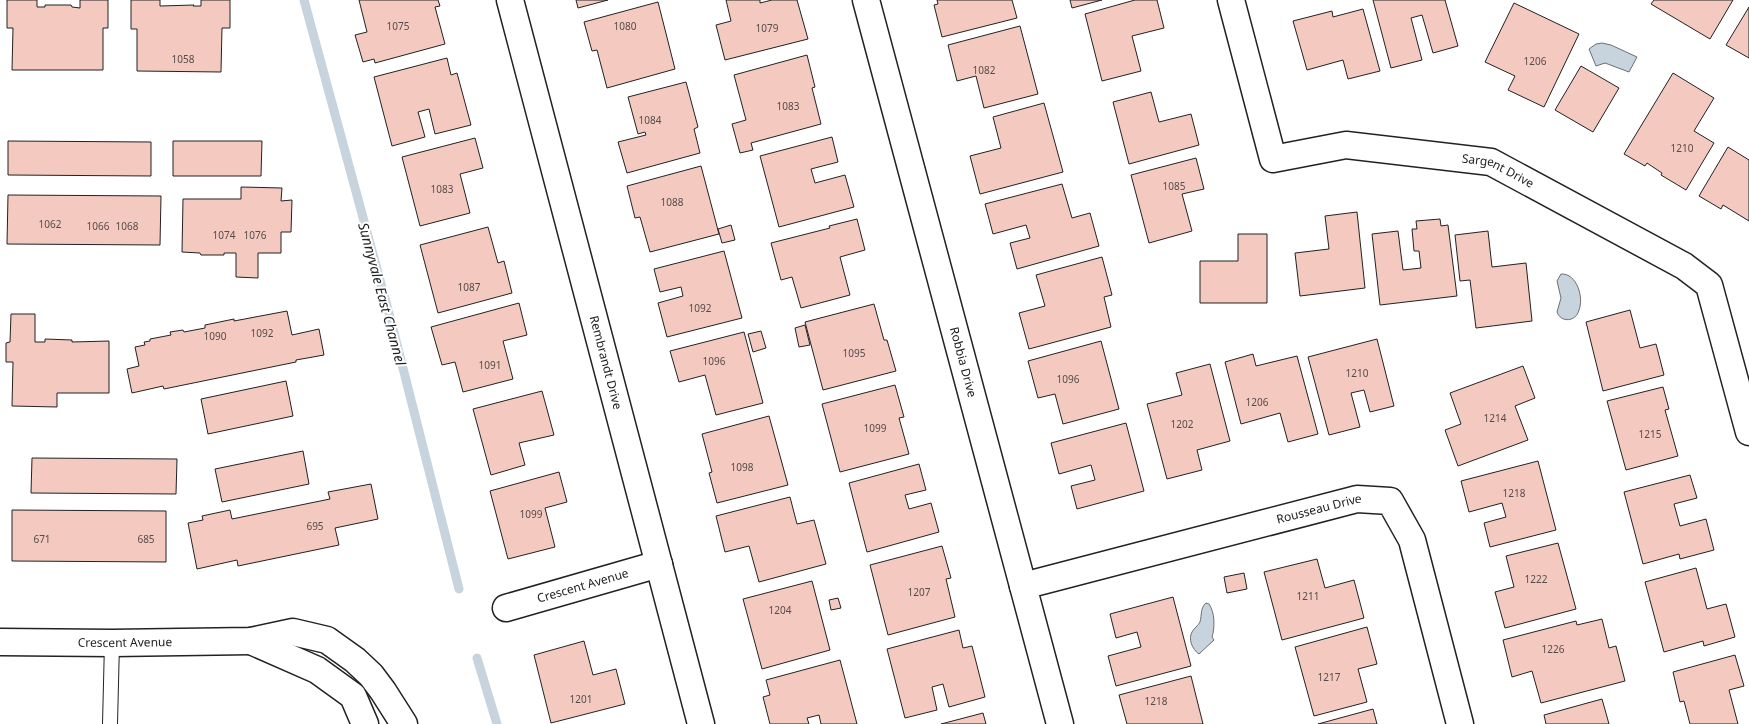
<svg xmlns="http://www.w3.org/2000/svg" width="1749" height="724" font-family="'Noto Sans',sans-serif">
  <rect width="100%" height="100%" fill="#fff"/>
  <g fill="#c7d3dd" stroke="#6f6f6f">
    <polygon points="1602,43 1611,45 1637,57 1629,72 1605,63 1596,66 1589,49 1596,44"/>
    <path d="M 1561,274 C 1577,273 1584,298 1579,310 C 1576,322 1561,323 1557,312 L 1561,298 L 1557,281 Z"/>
    <path d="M 1206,603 L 1209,604 C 1215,613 1215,627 1212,637 L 1214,640 L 1199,654 C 1192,649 1188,639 1192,632 C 1194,628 1198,626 1200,622 C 1202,615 1200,608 1206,603 Z"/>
  </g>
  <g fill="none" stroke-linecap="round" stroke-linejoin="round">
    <g stroke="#c7d3dd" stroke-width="9">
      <polyline points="304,0 390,317 459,589"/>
      <polyline points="477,658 497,724"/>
    </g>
  </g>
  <g fill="#f3c9c0" stroke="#222">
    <polygon points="7,0 37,0 37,7 45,7 45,5 71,5 72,7 80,8 80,0 108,0 108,28 103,28 103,70 12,70 13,28 7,28"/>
    <polygon points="131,0 160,0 160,6 194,5 193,6 201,6 201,0 230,0 230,28 222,28 221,72 137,71 137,29 131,29"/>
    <polygon points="359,0 438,0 440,6 435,7 445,44 375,63 374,59 363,62 355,35 367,32"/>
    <polygon points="576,0 608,0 578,8"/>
    <polygon points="726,0 760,0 760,3 772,0 797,0 808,39 725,60 716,25 731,21"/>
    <polygon points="937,0 1012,0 1017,18 942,37 934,5 938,4"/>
    <polygon points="1070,0 1102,0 1072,8"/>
    <polygon points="1135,0 1157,0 1164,28 1132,36 1141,71 1102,81 1085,14"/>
    <polygon points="1373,0 1445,0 1458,46 1433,53 1422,15 1411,18 1422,60 1391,68"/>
    <polygon points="1654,0 1733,0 1710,39 1651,4"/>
    <polygon points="658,2 675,69 607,88 597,50 592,51 584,22"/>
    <polygon points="1514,3 1579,34 1544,107 1508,90 1515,76 1485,62"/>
    <polygon points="1749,7 1749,58 1726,45"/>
    <polygon points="1363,9 1380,71 1348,79 1343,60 1307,70 1293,21 1332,11 1333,17"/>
    <polygon points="1020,26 1038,94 984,108 976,76 957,81 948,45"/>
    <polygon points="807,55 815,87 812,88 821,124 751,143 753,150 740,153 732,124 746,120 734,75"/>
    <polygon points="447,58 451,75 457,73 471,125 435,134 429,109 418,112 425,137 392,146 374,77"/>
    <polygon points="1581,66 1619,88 1593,132 1555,110"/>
    <polygon points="1673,73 1714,98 1694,131 1714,143 1686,190 1661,175 1662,173 1647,163 1645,166 1624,154"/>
    <polygon points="686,82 698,127 694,129 700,153 627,173 618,142 646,135 645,132 638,134 628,97"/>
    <polygon points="1151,92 1159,122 1191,114 1199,145 1129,164 1113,102"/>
    <polygon points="1044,103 1063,172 980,194 970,156 1001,148 993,117"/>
    <polygon points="832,137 838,162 811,169 815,183 845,175 854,207 779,227 760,156"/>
    <polygon points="475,138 483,168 460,174 470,213 420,226 402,157"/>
    <polygon points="8,141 151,142 151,176 8,175"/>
    <polygon points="173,141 262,141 261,176 173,176"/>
    <polygon points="1728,147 1749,160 1749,221 1723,205 1721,209 1699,196"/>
    <polygon points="1196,158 1204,189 1182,194 1192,231 1149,243 1131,175"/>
    <polygon points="701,166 719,234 650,252 640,217 635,218 627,186"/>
    <polygon points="1062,184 1072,218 1090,213 1099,246 1017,269 1010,243 1030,238 1026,225 993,234 985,204"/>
    <polygon points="241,187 282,188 281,201 292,200 291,232 281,232 281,253 258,253 258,278 236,277 236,253 224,253 224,255 201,255 200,253 182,252 183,199 241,199"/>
    <polygon points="8,195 161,196 160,245 7,244"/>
    <polygon points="1357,212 1365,288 1300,296 1295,253 1329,249 1325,216"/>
    <polygon points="857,219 865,250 840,257 850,295 801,308 792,277 781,280 771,243 830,228 829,226"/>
    <polygon points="1440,219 1441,226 1448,225 1457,296 1380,305 1372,234 1398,231 1403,270 1421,268 1419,251 1414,251 1412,229 1417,229 1416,221"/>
    <polygon points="731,225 735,240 722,243 718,229"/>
    <polygon points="488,227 498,263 504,261 512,293 438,313 420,245"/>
    <polygon points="1488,231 1492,267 1526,263 1532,321 1476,328 1470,280 1460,281 1455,235"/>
    <polygon points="1238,234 1267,234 1267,303 1200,303 1200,261 1238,261"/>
    <polygon points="724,251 742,318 667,337 658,303 683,296 681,287 660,292 654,269"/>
    <polygon points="1102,257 1112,295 1104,297 1111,327 1029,349 1019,313 1045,306 1036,275"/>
    <polygon points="519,303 527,335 503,341 513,379 463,392 455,362 442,365 431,327"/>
    <polygon points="874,304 884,340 887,340 896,371 823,390 805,322"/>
    <polygon points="1630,310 1640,348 1656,344 1664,375 1603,391 1586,322"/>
    <polygon points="287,311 292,335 319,329 324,355 296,360 296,362 164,389 163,386 132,393 127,369 139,366 135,347 145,345 144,342 150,341 150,339 171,335 170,332 183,330 184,332 205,328 205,325 234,319 234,321"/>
    <polygon points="11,314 35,314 35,342 45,342 45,339 72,340 72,342 109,341 109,393 57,393 57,407 12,406 13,362 6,362 6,343 10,342"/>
    <polygon points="805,325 810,345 799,347 795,328"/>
    <polygon points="761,331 766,348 753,352 748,334"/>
    <polygon points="744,332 763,403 716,415 705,375 679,382 670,351"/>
    <polygon points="1377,339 1394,406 1370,412 1364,390 1351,393 1360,427 1329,435 1308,357"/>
    <polygon points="1101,341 1119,409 1063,424 1055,394 1038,398 1028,361"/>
    <polygon points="1253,354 1256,366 1297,356 1318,434 1288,442 1280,413 1241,424 1225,362"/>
    <polygon points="1210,364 1230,441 1197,450 1202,470 1167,479 1147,404 1182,395 1176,373"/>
    <polygon points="1523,366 1535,398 1515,406 1528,440 1458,466 1445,430 1461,424 1450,393"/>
    <polygon points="286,381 293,416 208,434 201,399"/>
    <polygon points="895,385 904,417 899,418 909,454 840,472 822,404"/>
    <polygon points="1663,387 1669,409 1665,410 1678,456 1626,470 1607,401"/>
    <polygon points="542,391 554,435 519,443 525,465 491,475 473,409"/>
    <polygon points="769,416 788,485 717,503 709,473 712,472 702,434"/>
    <polygon points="1126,423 1144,491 1077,509 1071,486 1095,480 1091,465 1059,474 1051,443"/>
    <polygon points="303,451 309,484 222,502 215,469"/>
    <polygon points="32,458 177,459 176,494 31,493"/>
    <polygon points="1538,461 1556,530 1490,547 1484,523 1506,517 1502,503 1469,512 1461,481"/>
    <polygon points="919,464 926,490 905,495 909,509 931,503 939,532 867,552 849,483"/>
    <polygon points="559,472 567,502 545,508 555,547 508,559 490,491"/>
    <polygon points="1690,475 1697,498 1674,504 1680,526 1706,519 1714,550 1680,559 1679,554 1643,564 1624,492"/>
    <polygon points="371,484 378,519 335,528 339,545 238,566 237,560 197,569 188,523 203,520 202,516 230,510 232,519 330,499 328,492"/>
    <polygon points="790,497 797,524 814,520 826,564 759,582 749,546 725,552 716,516"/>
    <polygon points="12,510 166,511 166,562 12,561"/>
    <polygon points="1558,543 1576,609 1505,628 1495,592 1514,587 1506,556"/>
    <polygon points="942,546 951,578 946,579 955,617 888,635 870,565"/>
    <polygon points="1317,559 1325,588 1354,580 1364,618 1282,640 1264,572"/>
    <polygon points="1696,568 1707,609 1726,604 1735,637 1704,646 1703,641 1664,652 1645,582"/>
    <polygon points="1244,573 1247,589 1227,593 1224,577"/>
    <polygon points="812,581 830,650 762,669 743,599"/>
    <polygon points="1173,597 1191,666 1116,686 1108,656 1141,647 1137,632 1116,638 1110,614"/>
    <polygon points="838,598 841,608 831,610 829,600"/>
    <polygon points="1602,619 1609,648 1616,646 1625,681 1541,703 1532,671 1512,677 1503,640 1576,621 1577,625"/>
    <polygon points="1367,627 1377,664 1358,669 1367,702 1314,716 1295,647"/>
    <polygon points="959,630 963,648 972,646 985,697 949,707 943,684 932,687 937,710 905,718 887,649"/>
    <polygon points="584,641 593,675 616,669 625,704 551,723 534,655"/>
    <polygon points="1735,655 1744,686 1729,690 1738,724 1690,724 1684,701 1680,702 1673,672"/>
    <polygon points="840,660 857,724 821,724 819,715 807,718 809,724 770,724 763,697 770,695 766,680"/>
    <polygon points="1191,676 1203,724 1127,724 1119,695"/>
    <polygon points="1602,699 1609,724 1546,724 1544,715"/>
    <polygon points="1373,709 1377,724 1318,724"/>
    <polygon points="983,713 986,724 941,724"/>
  </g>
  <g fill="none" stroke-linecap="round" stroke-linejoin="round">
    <g stroke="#222" stroke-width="16">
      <polyline id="service" points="110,724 112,643"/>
    </g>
    <g stroke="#222" stroke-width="29">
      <g id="minor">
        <path id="s1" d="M 510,0 L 701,724"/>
        <path id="s2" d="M 866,0 L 1060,724"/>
        <path id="s3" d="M 1231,0 L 1273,159 L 1346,145 L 1491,162 L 1684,266 L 1709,285 L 1749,432"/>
        <path id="s4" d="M 1023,586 L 1357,499 L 1390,501 L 1412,540 L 1460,724"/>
        <path id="s5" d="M 506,608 L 659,564"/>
        <polyline points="251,641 317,670 353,696 365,724"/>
        <path id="s6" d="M 0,642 L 112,643 L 251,641 L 293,632 L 327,640 L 355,660 L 371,675 L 383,691 L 404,724"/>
      </g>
    </g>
    <use href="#service" stroke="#fff" stroke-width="14"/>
    <use href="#minor" stroke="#fff" stroke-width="26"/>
  </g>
  <g text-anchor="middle" stroke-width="4" stroke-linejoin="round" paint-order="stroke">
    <g font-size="10" fill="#564c4a">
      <text x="398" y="30">1075</text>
      <text x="625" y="30">1080</text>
      <text x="767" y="32">1079</text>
      <text x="183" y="63">1058</text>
      <text x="1535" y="65">1206</text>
      <text x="984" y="74">1082</text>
      <text x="788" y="110">1083</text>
      <text x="650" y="124">1084</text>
      <text x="1682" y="152">1210</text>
      <text x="1174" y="190">1085</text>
      <text x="442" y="193">1083</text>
      <text x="672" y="206">1088</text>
      <text x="50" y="228">1062</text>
      <text x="98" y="230">1066</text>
      <text x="127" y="230">1068</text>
      <text x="224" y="239">1074</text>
      <text x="255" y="239">1076</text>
      <text x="469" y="291">1087</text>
      <text x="700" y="312">1092</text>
      <text x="262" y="337">1092</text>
      <text x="215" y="340">1090</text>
      <text x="854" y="357">1095</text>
      <text x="714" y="365">1096</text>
      <text x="490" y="369">1091</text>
      <text x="1357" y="377">1210</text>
      <text x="1068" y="383">1096</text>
      <text x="1257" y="406">1206</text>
      <text x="1495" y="422">1214</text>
      <text x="1182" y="428">1202</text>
      <text x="875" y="432">1099</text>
      <text x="1650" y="438">1215</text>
      <text x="742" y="471">1098</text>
      <text x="1514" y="497">1218</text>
      <text x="531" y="518">1099</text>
      <text x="315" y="530">695</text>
      <text x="42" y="543">671</text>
      <text x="146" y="543">685</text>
      <text x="1536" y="583">1222</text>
      <text x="919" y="596">1207</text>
      <text x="1308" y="600">1211</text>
      <text x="780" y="614">1204</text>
      <text x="1553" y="653">1226</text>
      <text x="1329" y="681">1217</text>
      <text x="581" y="703">1201</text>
      <text x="1156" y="705">1218</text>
    </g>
    <g font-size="12" fill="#222" stroke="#fff">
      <text dy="4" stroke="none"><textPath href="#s3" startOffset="394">Sargent Drive</textPath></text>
      <text dy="4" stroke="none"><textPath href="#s1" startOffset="375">Rembrandt Drive</textPath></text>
      <text dy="4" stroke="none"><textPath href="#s2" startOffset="375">Robbia Drive</textPath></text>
      <text dy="4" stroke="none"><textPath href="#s4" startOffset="306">Rousseau Drive</textPath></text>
      <text dy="4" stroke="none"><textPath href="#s5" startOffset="80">Crescent Avenue</textPath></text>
      <text dy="4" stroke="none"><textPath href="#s6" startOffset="125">Crescent Avenue</textPath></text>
    </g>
    <g font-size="14" font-style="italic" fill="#222" stroke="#fff">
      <text transform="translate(382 294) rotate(75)" y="5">Sunnyvale East Channel</text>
    </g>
  </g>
</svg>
